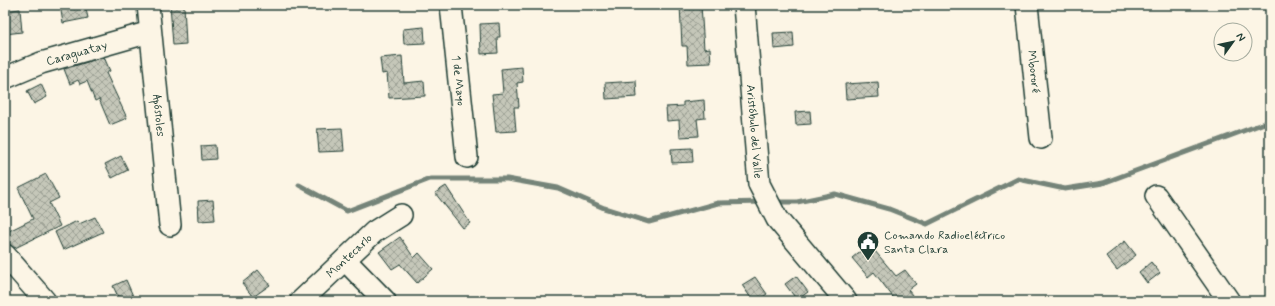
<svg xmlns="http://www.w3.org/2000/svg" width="1275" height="306" font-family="Mynerve,sans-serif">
  <defs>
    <pattern id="building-cross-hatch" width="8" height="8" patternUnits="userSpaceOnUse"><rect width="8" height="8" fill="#c5c7b9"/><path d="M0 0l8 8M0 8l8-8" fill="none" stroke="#9fa397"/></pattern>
  </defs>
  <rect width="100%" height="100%" fill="#fcf5e5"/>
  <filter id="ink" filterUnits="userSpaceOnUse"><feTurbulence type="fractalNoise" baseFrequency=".025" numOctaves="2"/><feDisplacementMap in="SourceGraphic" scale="8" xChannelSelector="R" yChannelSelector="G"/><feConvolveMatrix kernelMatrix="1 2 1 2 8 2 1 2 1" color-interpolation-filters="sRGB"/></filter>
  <g filter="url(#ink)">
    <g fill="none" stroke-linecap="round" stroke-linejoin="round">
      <g stroke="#758479" stroke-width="5">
        <polyline points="299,185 347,211 430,179 507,179 558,188 604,208 649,222 718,203 764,202"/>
        <polyline points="774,202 797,202 835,194 889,209 927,224 1018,179 1065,189 1103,183 1270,121"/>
      </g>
    </g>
    <g fill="url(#building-cross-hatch)" stroke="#1f3d34">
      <polygon points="60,5 85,5 88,18 63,23"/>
      <polygon points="170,5 184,5 186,44 173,45"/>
      <polygon points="680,5 701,5 704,49 710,48 711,63 688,64 687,46 682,46"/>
      <polygon points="20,9 22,32 5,34 5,11"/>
      <polygon points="499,23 500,37 497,37 498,53 481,54 480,24"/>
      <polygon points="424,27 425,43 404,44 403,29"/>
      <polygon points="793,32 794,47 774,49 773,33"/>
      <polygon points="402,56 404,83 424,81 425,96 389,98 387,73 382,74 380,58"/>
      <polygon points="104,57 110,71 106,73 127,118 110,125 99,99 95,101 87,81 80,84 78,80 70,84 64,69"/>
      <polygon points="522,67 523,82 517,83 519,107 514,107 516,131 496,132 492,94 503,93 501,69"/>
      <polygon points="636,81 637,97 606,99 605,83"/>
      <polygon points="878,82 879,97 846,99 845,84"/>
      <polygon points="41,84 47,97 34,104 27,91"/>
      <polygon points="704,100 705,118 697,119 699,136 680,137 679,120 667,121 666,107 683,106 683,102"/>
      <polygon points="810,111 811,124 796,125 795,112"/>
      <polygon points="342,128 344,151 319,152 317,129"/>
      <polygon points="215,145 216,159 202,160 201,146"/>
      <polygon points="692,148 693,162 672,163 671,149"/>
      <polygon points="121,156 128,170 112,178 105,164"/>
      <polygon points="46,174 59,198 49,203 60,226 15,248 8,244 5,233 33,219 18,188"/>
      <polygon points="446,186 470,223 463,228 435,193"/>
      <polygon points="213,200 215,220 199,221 198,201"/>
      <polygon points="95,217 103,232 63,250 55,232 77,221 79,224"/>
      <polygon points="400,237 414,258 419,253 433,269 417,283 400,264 392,269 379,252"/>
      <polygon points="1125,241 1136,255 1117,270 1106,256"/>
      <polygon points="869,244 896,276 905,270 916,284 908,290 917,301 896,301 874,272 868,277 852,258"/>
      <polygon points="1151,262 1160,273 1147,283 1139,272"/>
      <polygon points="258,270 270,285 253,297 242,283"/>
      <polygon points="796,276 808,292 797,300 785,284"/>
      <polygon points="755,277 767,294 757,301 753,301 742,285"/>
      <polygon points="126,280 133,296 120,301 113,286"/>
    </g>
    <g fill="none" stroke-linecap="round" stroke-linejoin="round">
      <g stroke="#1f3d34" stroke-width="24">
        <g id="minor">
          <path id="s1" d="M 148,5 L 170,225"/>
          <path id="s2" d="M 451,5 L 467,157"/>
          <path id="s3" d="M 744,5 L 759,184 L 777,219 L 846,301"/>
          <path id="s4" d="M 1027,5 L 1041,138"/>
          <path id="s5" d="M 5,78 L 41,63 L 150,32"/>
          <polyline points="1156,196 1229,301"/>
          <polyline points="5,255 45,301"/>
          <polyline points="345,260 385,301"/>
          <path id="s6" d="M 301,301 L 374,232 L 401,215"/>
        </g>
      </g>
      <use href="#minor" stroke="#fcf5e5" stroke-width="21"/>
    </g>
  </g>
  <defs>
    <g id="civic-pin" transform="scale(1.15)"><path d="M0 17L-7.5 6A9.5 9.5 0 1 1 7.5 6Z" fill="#1f3d34" stroke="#fcf5e5"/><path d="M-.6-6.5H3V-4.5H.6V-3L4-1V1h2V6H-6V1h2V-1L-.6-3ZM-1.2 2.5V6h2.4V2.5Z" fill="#fff"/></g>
  </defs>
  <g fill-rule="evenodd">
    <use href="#civic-pin" x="868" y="242"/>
  </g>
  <g text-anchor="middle" stroke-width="3" stroke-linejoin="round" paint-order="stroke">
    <g font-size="12" fill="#1f3d34" stroke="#fcf5e5">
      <text dy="4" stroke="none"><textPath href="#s5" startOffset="76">Caraguatay</textPath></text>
      <text dy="4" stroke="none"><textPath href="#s4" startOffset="67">Mbororé</textPath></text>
      <text dy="4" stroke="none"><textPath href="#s2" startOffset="76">1 de Mayo</textPath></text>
      <text dy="4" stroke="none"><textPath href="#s1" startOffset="111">Apóstoles</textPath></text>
      <text dy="4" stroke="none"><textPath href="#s3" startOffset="127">Aristóbulo del Valle</textPath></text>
      <text dy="4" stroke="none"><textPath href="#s6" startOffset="66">Montecarlo</textPath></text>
    </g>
    <g font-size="12" fill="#1f3d34" stroke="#fcf5e5" text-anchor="start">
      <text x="884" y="239">Comando Radioeléctrico<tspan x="884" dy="14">Santa Clara</tspan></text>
    </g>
  </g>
  <rect width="1275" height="306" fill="none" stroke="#fcf5e5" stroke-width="20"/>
  <rect x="10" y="10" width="1255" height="286" fill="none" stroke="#1f3d34" stroke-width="1.5" filter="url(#ink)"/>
  <g transform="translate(1233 42) rotate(57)"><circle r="19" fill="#fcf5e5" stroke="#a4ab9e"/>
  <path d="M0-3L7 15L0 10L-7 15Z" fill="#1f3d34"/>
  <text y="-6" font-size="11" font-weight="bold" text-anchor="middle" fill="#1f3d34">N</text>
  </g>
</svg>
